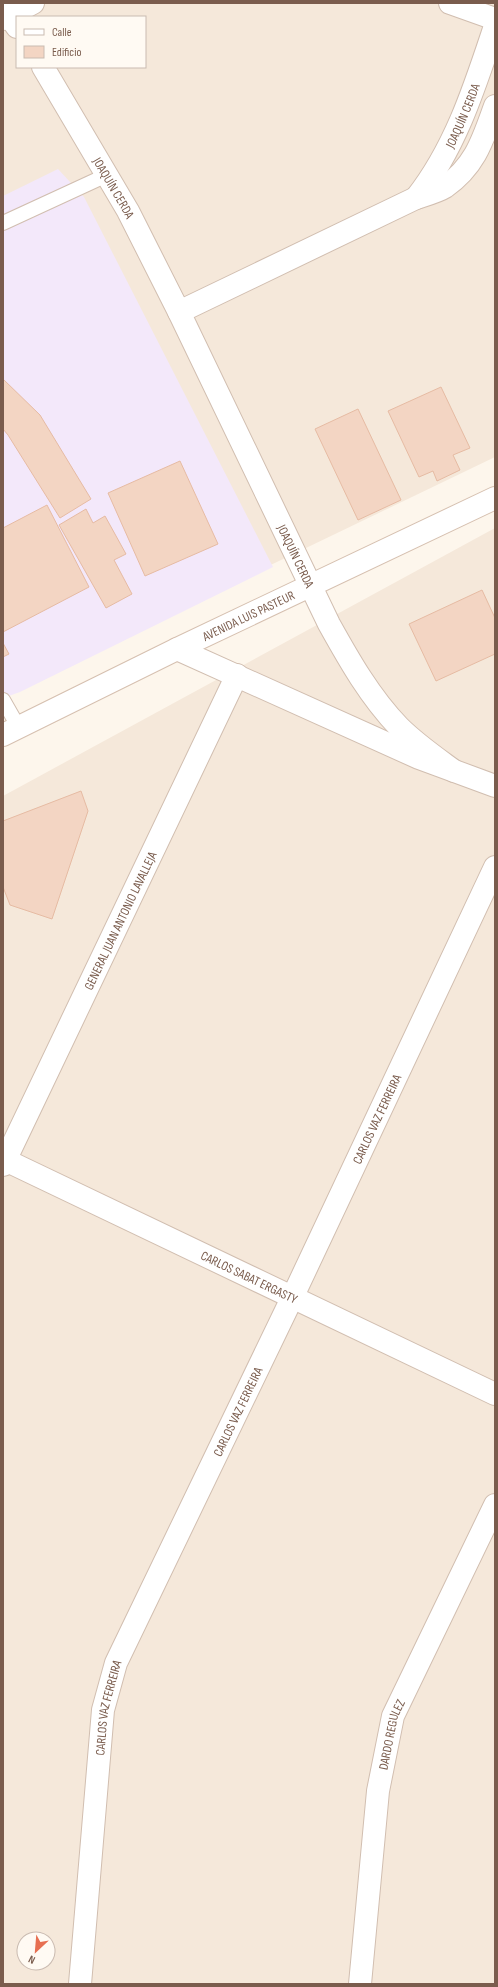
<svg xmlns="http://www.w3.org/2000/svg" width="498" height="1987" font-family="'Sofia Sans Condensed',sans-serif">
  <rect width="100%" height="100%" fill="#fdf6ec"/>
  <g fill="#f5e8da" fill-rule="evenodd">
    <path d="M 3,3 L 495,3 L 495,457 L 3,694 ZM 17,17 L 145,17 L 145,67 L 17,67 Z"/>
    <path d="M 495,528 L 495,1984 L 3,1984 L 3,796 ZM 24,1939 L 48,1939 L 48,1963 L 24,1963 Z"/>
  </g>
  <polygon fill="#f3e8fa" points="58,169 84,197 273,567 20,692 3,698 3,196"/>
  <g fill="#f3d5c3" stroke="#e6bba3">
    <polygon points="3,379 40,415 91,499 60,518 8,435 3,429"/>
    <polygon points="441,387 470,448 453,455 460,470 437,481 433,471 419,477 388,411"/>
    <polygon points="358,409 401,500 358,520 315,429"/>
    <polygon points="180,461 218,544 145,576 108,493"/>
    <polygon points="47,505 89,587 3,632 3,528"/>
    <polygon points="86,509 93,523 105,516 126,554 114,560 132,594 106,608 59,525"/>
    <polygon points="482,590 495,618 495,654 436,681 409,624"/>
    <polygon points="3,643 9,654 3,657"/>
    <polygon points="81,791 88,811 52,919 10,905 3,887 3,821"/>
  </g>
  <g fill="none" stroke-linecap="round" stroke-linejoin="round">
    <g stroke="#d1beb0" stroke-width="16">
      <g id="service">
        <polyline points="3,223 107,175"/>
        <polyline points="3,700 19,728"/>
      </g>
    </g>
    <g stroke="#d1beb0" stroke-width="24">
      <g id="minor">
        <polyline points="450,3 495,19"/>
        <polyline points="3,19 33,3"/>
        <path id="s1" d="M 416,198 C 456,147 475,86 495,26"/>
        <path d="M 179,312 L 416,198 C 425,195 437,192 445,187 C 476,165 483,139 495,106"/>
        <path id="s2" d="M 3,1159 L 495,1394"/>
        <path id="s3" d="M 3,1165 L 237,675"/>
        <path id="s4" d="M 80,1984 L 103,1710 L 116,1663 L 293,1296 L 495,867"/>
        <path id="s5" d="M 360,1984 L 378,1791 L 393,1716 L 495,1505"/>
      </g>
    </g>
    <g stroke="#d1beb0" stroke-width="24">
      <g id="tertiary">
        <polyline points="3,7 17,27"/>
        <path id="s6" d="M 43,67 L 128,211 L 179,312 L 329,624 C 349,660 370,697 399,727 C 416,744 435,757 454,771"/>
        <polyline points="177,649 419,758 495,786"/>
      </g>
    </g>
    <g stroke="#d6c0b0" stroke-width="24">
      <g id="secondary">
        <path id="s7" d="M 3,735 L 177,649 L 495,498"/>
      </g>
    </g>
    <use href="#service" stroke="#fff" stroke-width="14"/>
    <use href="#minor" stroke="#fff" stroke-width="22"/>
    <use href="#tertiary" stroke="#fff" stroke-width="22"/>
    <use href="#secondary" stroke="#fff" stroke-width="22"/>
  </g>
  <g text-anchor="middle" stroke-width="3" stroke-linejoin="round" paint-order="stroke">
    <g font-size="13" fill="#7a5c4d" stroke="#fffaf3">
      <text dy="5" stroke="none"><textPath href="#s1" startOffset="95">JOAQUÍN CERDA</textPath></text>
      <text dy="5" stroke="none"><textPath href="#s6" startOffset="140">JOAQUÍN CERDA</textPath></text>
      <text dy="5" stroke="none"><textPath href="#s6" startOffset="551">JOAQUÍN CERDA</textPath></text>
      <text dy="5" stroke="none"><textPath href="#s7" startOffset="273">AVENIDA LUIS PASTEUR</textPath></text>
      <text dy="5" stroke="none"><textPath href="#s3" startOffset="271">GENERAL JUAN ANTONIO LAVALLEJA</textPath></text>
      <text dy="5" stroke="none"><textPath href="#s4" startOffset="927">CARLOS VAZ FERREIRA</textPath></text>
      <text dy="5" stroke="none"><textPath href="#s2" startOffset="273">CARLOS SABAT ERGASTY</textPath></text>
      <text dy="5" stroke="none"><textPath href="#s4" startOffset="603">CARLOS VAZ FERREIRA</textPath></text>
      <text dy="5" stroke="none"><textPath href="#s4" startOffset="278">CARLOS VAZ FERREIRA</textPath></text>
      <text dy="5" stroke="none"><textPath href="#s5" startOffset="252">DARDO REGULEZ</textPath></text>
    </g>
  </g>
  <rect width="498" height="1987" fill="none" stroke="#7a5c4d" stroke-width="8"/>
  <rect x="16" y="16" width="130" height="52" fill="#fffaf3" stroke="#cabbb1"/>
  <rect x="24" y="29" width="20" height="6" fill="#ffffff" stroke="#cabbb1"/>
  <text x="52" y="36" font-size="12" fill="#7a5c4d">Calle</text>
  <rect x="24" y="46" width="20" height="12" fill="#f3d5c3" stroke="#cabbb1"/>
  <text x="52" y="56" font-size="12" fill="#7a5c4d">Edificio</text>
  <g transform="translate(36 1951) rotate(206)"><circle r="19" fill="#fffaf3" stroke="#cabbb1"/>
  <path d="M0-3L7 15L0 10L-7 15Z" fill="#e76f51"/>
  <text y="-6" font-size="11" font-weight="bold" text-anchor="middle" fill="#7a5c4d">N</text>
  </g>
</svg>
